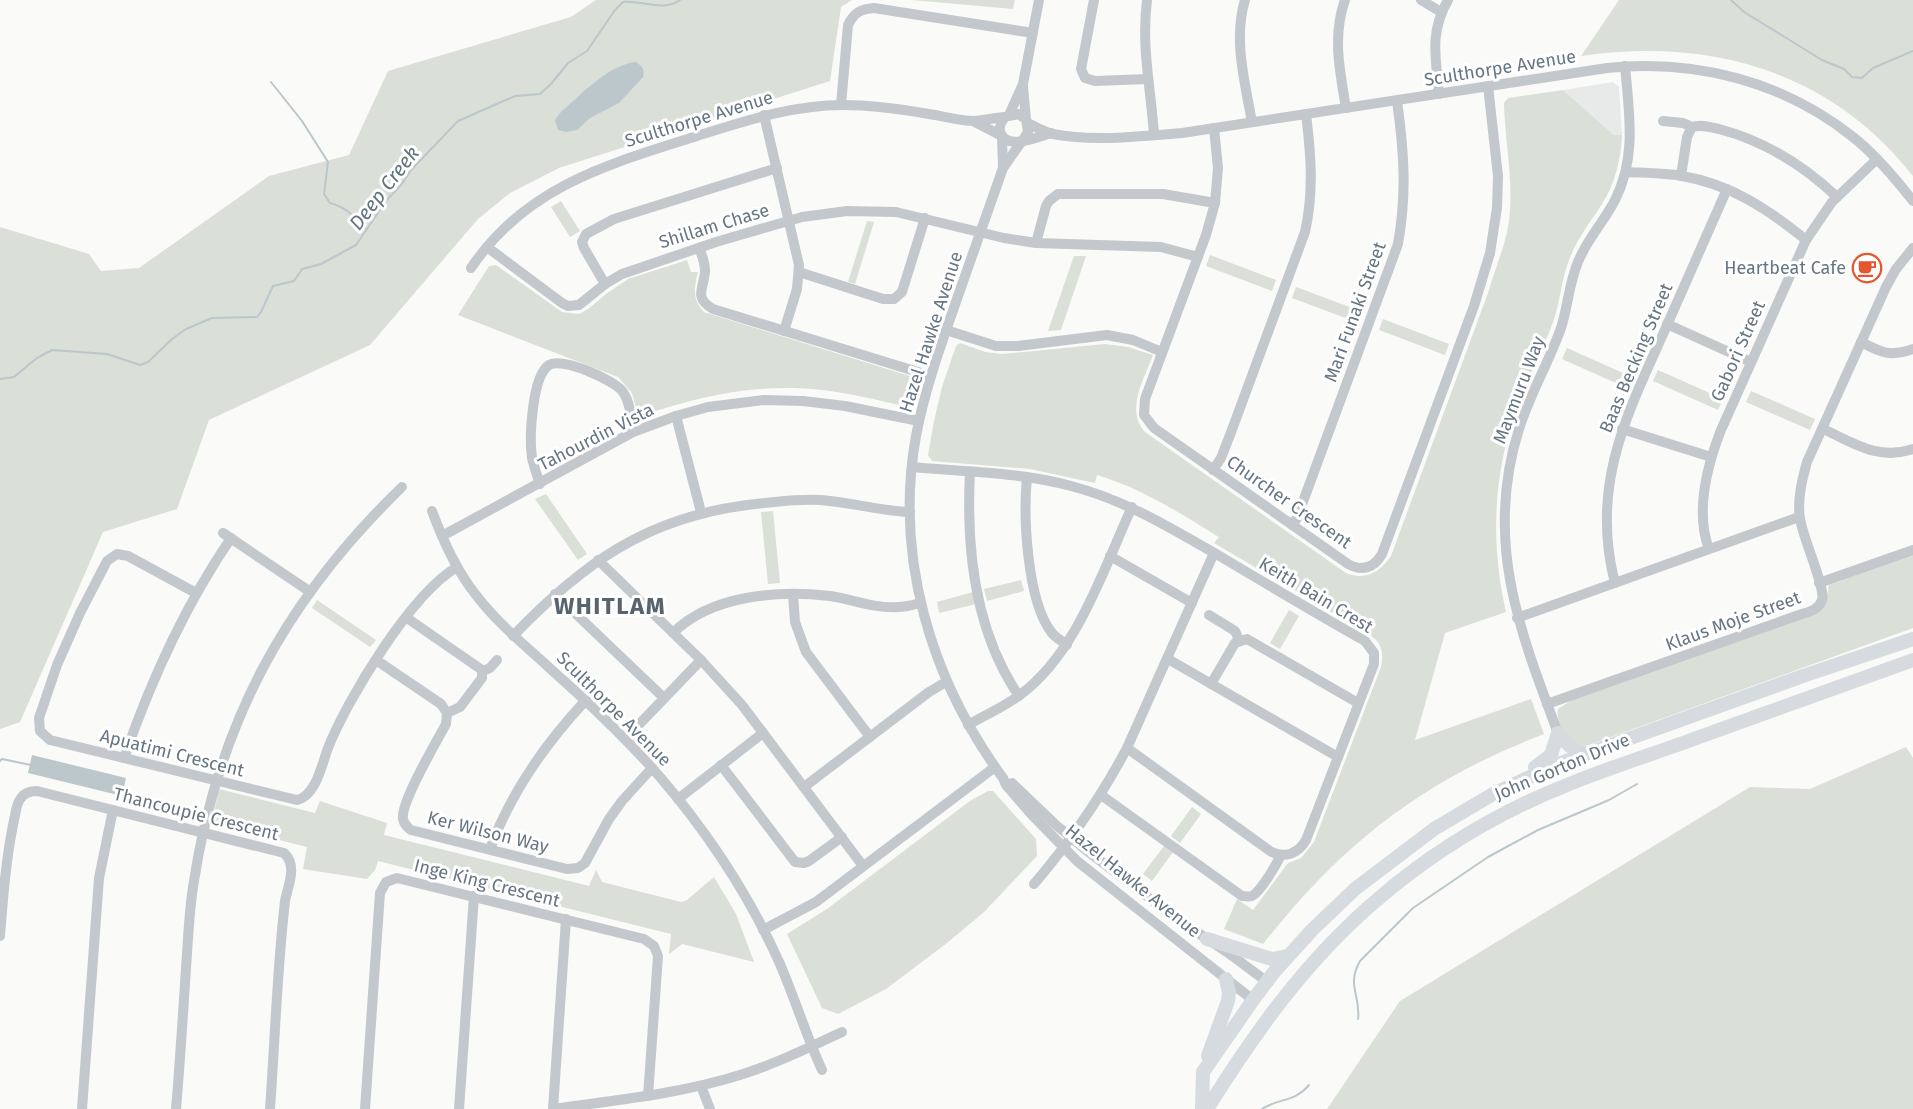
<svg xmlns="http://www.w3.org/2000/svg" width="1913" height="1109" font-family="'Fira Sans',sans-serif">
  <rect width="100%" height="100%" fill="#fafaf8"/>
  <polygon fill="#e8e9e9" points="1613,82 1619,87 1622,135 1614,135 1563,90"/>
  <g fill="#dadfd7">
    <polygon points="596,0 852,0 841,7 830,81 559,168 510,193 478,219 370,345 209,420 177,509 103,532 20,722 0,729 0,227 89,254 101,271 139,268 269,176 349,155 388,71 571,17"/>
    <polygon points="912,0 1015,0 1013,9"/>
    <path d="M 1619,0 L 1913,0 L 1913,176 C 1831,71 1710,37 1581,56 Z"/>
    <path d="M 1563,90 L 1614,135 L 1622,135 C 1621,159 1615,184 1602,204 C 1591,221 1579,236 1571,255 C 1561,277 1561,302 1552,325 C 1542,352 1527,378 1518,405 C 1493,473 1490,541 1506,612 L 1445,633 L 1415,740 L 1531,699 L 1544,734 C 1422,781 1344,842 1263,944 L 1224,929 L 1237,899 L 1253,910 L 1288,863 L 1301,858 L 1314,842 L 1381,667 C 1384,653 1382,643 1370,635 L 1214,543 L 1219,537 C 1180,513 1141,488 1097,475 L 1095,483 L 1030,469 L 932,461 L 928,455 L 934,421 L 942,387 L 956,346 L 960,343 L 985,352 L 1002,354 L 1105,344 L 1128,347 L 1153,355 C 1144,379 1125,410 1145,432 L 1346,573 C 1366,581 1380,572 1391,556 L 1488,293 C 1493,276 1499,260 1504,244 C 1518,198 1505,149 1504,103 L 1508,98 Z"/>
    <polygon points="561,201 580,231 570,237 551,207"/>
    <polygon points="867,221 874,222 855,284 848,282"/>
    <polygon points="1210,255 1276,280 1272,291 1206,266"/>
    <polygon points="1074,256 1086,256 1061,330 1048,331"/>
    <path d="M 687,260 L 691,272 L 698,272 C 694,288 692,299 704,312 L 916,378 L 909,402 L 904,406 C 877,400 849,393 822,390 C 760,383 702,395 644,415 L 637,412 L 632,393 L 618,377 L 458,315 L 489,266 L 496,265 L 562,312 L 579,314 L 588,309 L 606,294 L 628,279 Z"/>
    <polygon points="1296,287 1363,312 1359,323 1292,298"/>
    <polygon points="1383,319 1449,344 1445,355 1379,330"/>
    <polygon points="1567,348 1632,377 1627,388 1562,359"/>
    <polygon points="1658,370 1723,399 1718,410 1653,381"/>
    <polygon points="1751,391 1815,419 1810,430 1746,402"/>
    <polygon points="546,494 587,554 578,560 535,499"/>
    <polygon points="773,511 780,583 768,584 761,512"/>
    <path d="M 1913,554 L 1913,628 L 1589,745 C 1571,747 1555,726 1558,709 L 1572,700 L 1817,613 L 1827,596 L 1829,585 Z"/>
    <polygon points="1021,580 1024,591 987,601 984,589"/>
    <polygon points="973,592 976,604 939,613 937,602"/>
    <polygon points="317,600 376,640 370,647 312,608"/>
    <polygon points="1289,610 1299,616 1280,649 1270,643"/>
    <polygon points="1906,747 1913,758 1913,1109 1327,1109 1400,1001 1750,787 1810,789"/>
    <polygon points="219,789 315,813 320,801 387,823 384,835 589,886 596,870 602,882 681,902 687,900 714,877 736,914 754,962 682,944 669,954 671,934 378,861 375,870 367,879 303,869 307,847 212,823"/>
    <polygon points="988,791 993,791 1036,839 1037,856 984,912 947,943 886,989 838,1014 822,1008 787,934 827,909 970,801"/>
    <polygon points="1192,807 1201,814 1180,843 1171,836"/>
    <polygon points="1164,846 1173,852 1152,881 1143,874"/>
  </g>
  <g fill="#bbc7cb">
    <path d="M 636,62 C 642,66 645,69 643,77 L 619,103 L 590,118 L 577,130 L 566,132 L 558,130 L 555,120 L 561,112 C 582,94 608,65 636,62 Z"/>
    <polygon points="32,755 126,778 122,796 28,773"/>
  </g>
  <g fill="none" stroke-linecap="round" stroke-linejoin="round">
    <g stroke="#bbc7cb" stroke-width="2">
      <polyline points="1731,0 1744,12 1822,60 1844,69 1852,77 1862,78 1873,68 1913,51"/>
      <path d="M 271,82 L 302,121 L 328,162 L 324,194 L 330,203 C 346,207 355,217 366,229"/>
      <path d="M 0,379 L 14,377 L 37,358 L 52,350 L 107,354 L 140,365 L 148,362 L 172,339 L 186,329 L 212,318 L 257,317 L 261,312 L 273,286 L 294,281 L 302,269 L 321,264 L 356,245 L 386,201 L 401,185 L 412,169 L 458,121 L 515,96 L 540,94 L 551,84 L 568,63 L 587,51 L 615,10 L 623,2 C 640,0 665,12 680,0"/>
      <polyline points="0,761 2,759 31,765"/>
      <path d="M 1358,1019 C 1361,995 1346,986 1360,961 L 1413,908 L 1488,857 L 1538,830 L 1609,800 L 1637,784"/>
      <path d="M 1262,1109 C 1279,1098 1295,1102 1309,1085"/>
    </g>
    <g stroke="#c3c8cc" stroke-width="10">
      <polyline points="1094,0 1081,69 1085,78 1095,81 1148,79"/>
      <path d="M 1147,0 C 1141,48 1151,88 1154,135"/>
      <path d="M 1245,0 C 1233,39 1245,83 1252,122"/>
      <path d="M 1345,0 C 1332,36 1340,72 1346,108"/>
      <polyline points="1421,0 1441,12"/>
      <polyline points="1023,87 1026,119"/>
      <path d="M 1439,94 C 1436,58 1429,33 1448,0"/>
      <path d="M 841,105 L 848,25 C 854,13 860,9 874,8 L 1033,33"/>
      <polyline points="764,115 799,265 797,289 784,331"/>
      <polyline points="1009,115 1023,84 1039,0"/>
      <polyline points="973,121 1002,136"/>
      <polyline points="1663,121 1683,123 1692,127"/>
      <path d="M 1027,123 C 1035,126 1044,132 1053,134 C 1095,142 1140,136 1182,133 L 1607,68 C 1695,59 1783,81 1853,137 C 1876,155 1895,178 1913,201"/>
      <path d="M 1214,128 L 1218,168 L 1215,203 L 1206,235 L 1145,399 L 1144,415 L 1154,428 L 1348,564 C 1362,572 1374,568 1382,554 L 1474,306 L 1490,253 L 1497,208 L 1498,176 L 1488,86"/>
      <polyline points="1002,137 1003,167"/>
      <path d="M 1023,140 L 1028,132 L 1026,119 L 1018,114 L 1005,117 C 1001,122 998,127 1001,134 C 1008,150 1038,137 1051,133"/>
      <path d="M 1022,141 L 1003,168 C 988,211 973,254 958,296 C 942,342 925,388 916,436 C 894,557 931,680 1003,778 L 1006,785 L 1032,815 L 1077,861 L 1253,1000"/>
      <path d="M 1626,172 C 1645,173 1664,173 1682,176 C 1730,184 1768,209 1806,240"/>
      <path d="M 1681,176 L 1687,137 L 1692,127 C 1701,124 1710,127 1719,129 C 1765,141 1803,165 1837,197"/>
      <polyline points="1036,243 1046,206 1049,201 1058,194 1163,194 1215,203"/>
      <polyline points="487,247 562,303 568,306 579,305 605,284 622,274 716,242 802,217 847,211 896,212 1004,238 1036,243 1161,247 1198,257"/>
      <path d="M 699,248 C 702,255 705,263 705,271 C 704,289 693,297 713,309 L 931,376"/>
      <path d="M 471,268 C 526,186 609,164 697,136 C 745,121 792,105 843,105 C 872,105 900,109 929,114 C 943,116 959,121 974,121 C 984,120 995,118 1005,117"/>
      <polyline points="799,272 883,299 894,299 902,292 925,218"/>
      <polyline points="605,284 584,248 582,242 586,234 614,219 777,168"/>
      <polyline points="1667,324 1751,362"/>
      <polyline points="946,330 996,346 1018,346 1107,335 1133,340 1162,352"/>
      <path d="M 1861,342 C 1882,353 1890,357 1913,349"/>
      <polyline points="676,416 701,512"/>
      <polyline points="1622,429 1711,457"/>
      <path d="M 1823,429 C 1854,443 1878,461 1913,449"/>
      <path d="M 912,467 C 965,472 1019,472 1071,486 C 1126,500 1174,530 1223,558 C 1270,586 1317,614 1365,641 L 1374,653 L 1374,664 L 1306,840 C 1298,854 1284,859 1270,851 L 1127,748"/>
      <path d="M 1213,470 L 1221,458 L 1230,435 L 1305,232 C 1314,192 1311,155 1306,114"/>
      <path d="M 970,472 C 966,548 975,632 1019,696"/>
      <path d="M 1027,477 C 1023,516 1027,602 1052,633 C 1056,638 1062,641 1067,645"/>
      <path d="M 540,484 C 537,475 534,467 532,458 C 529,438 532,376 549,365 C 562,357 615,380 623,392 C 631,404 631,419 633,432"/>
      <path d="M 432,511 C 443,541 456,570 476,595 C 498,624 527,647 554,672 C 591,705 627,739 660,777 C 708,833 750,897 780,964 C 795,999 806,1035 822,1070"/>
      <path d="M 1292,525 L 1297,518 L 1398,244 C 1407,193 1404,151 1397,101"/>
      <polyline points="223,533 309,591"/>
      <polyline points="442,536 633,432 676,416 708,407 764,400 803,401 845,406 919,421"/>
      <path d="M 1709,549 C 1695,512 1707,466 1721,430 L 1806,240 L 1832,202 L 1877,159"/>
      <polyline points="1110,556 1192,603"/>
      <polyline points="598,560 701,660 742,705 863,866"/>
      <path d="M 1615,583 C 1590,487 1626,416 1664,332 C 1685,284 1706,237 1727,189"/>
      <polyline points="1819,583 1913,550"/>
      <path d="M 196,593 L 128,556 L 117,554 L 107,561 L 80,613 L 57,665 L 39,718 L 40,731 L 50,740 L 297,800 C 316,796 322,764 328,748 C 348,698 411,594 457,567"/>
      <polyline points="555,594 664,698"/>
      <polyline points="793,594 795,622 806,652 870,737"/>
      <polyline points="1209,615 1235,631 1239,640"/>
      <polyline points="407,618 482,670 482,678 460,707 447,713"/>
      <polyline points="1517,618 1799,517"/>
      <path d="M 673,633 C 711,595 778,590 830,596 C 852,599 875,609 898,607 C 905,607 913,605 920,603"/>
      <path d="M 513,636 C 582,564 646,518 747,505 C 771,502 795,499 820,500 C 850,502 880,511 910,512"/>
      <polyline points="1168,659 1338,757"/>
      <path d="M 376,660 L 441,704 L 447,713 L 446,724 C 437,741 400,803 403,819 C 404,824 407,827 411,830 L 567,869 L 578,868 L 585,863 L 609,819 L 622,801 L 652,768"/>
      <polyline points="483,671 490,668 497,660"/>
      <polyline points="1211,684 1235,643 1247,639 1358,703"/>
      <path d="M 1547,704 L 1799,615 C 1808,612 1819,610 1822,600 C 1826,587 1802,537 1800,518 C 1797,500 1802,480 1807,462 L 1886,287 L 1896,269 L 1913,248"/>
      <path d="M 968,725 C 985,715 1004,707 1020,695 C 1077,653 1103,570 1132,507"/>
      <path d="M 1558,733 C 1519,629 1484,540 1519,429 C 1530,394 1549,362 1561,328 C 1568,306 1569,283 1578,262 C 1587,239 1604,222 1615,200 C 1637,157 1629,112 1625,66"/>
      <polyline points="625,739 701,660"/>
      <path d="M 124,758 C 151,680 184,607 231,538"/>
      <polyline points="721,765 795,862 804,863 809,861 842,837"/>
      <polyline points="1012,783 1056,825 1086,850 1174,917 1227,952 1266,981"/>
      <polyline points="804,787 929,692 946,682"/>
      <path d="M 1101,795 L 1242,896 C 1246,896 1248,897 1252,896 C 1261,891 1276,865 1281,855"/>
      <polyline points="678,799 763,733"/>
      <path d="M 490,849 C 511,792 544,745 586,700"/>
      <path d="M 1034,884 C 1070,842 1101,797 1127,748 L 1214,553"/>
      <polyline points="763,930 816,902 995,767"/>
      <path d="M 0,936 C 3,897 6,858 14,820 C 16,813 16,803 21,798 C 25,792 31,791 37,791 L 284,853 C 298,866 288,885 285,901 C 277,970 275,1040 270,1109"/>
      <polyline points="701,1086 710,1109"/>
      <polyline points="82,1109 99,878 113,810"/>
      <path d="M 176,1109 C 180,1062 183,1015 186,968 C 188,941 189,913 193,887 C 217,725 285,600 402,487"/>
      <polyline points="365,1109 380,893 386,882 397,878 644,939 654,946 658,956 648,1096"/>
      <polyline points="459,1109 474,896"/>
      <polyline points="553,1109 566,919"/>
      <path d="M 554,1109 C 616,1100 679,1094 740,1075 C 775,1064 808,1048 842,1032"/>
    </g>
    <g stroke="#d6dbdf" stroke-width="14">
      <path d="M 1558,733 C 1567,744 1573,751 1587,753"/>
      <polyline points="1535,767 1551,755 1558,733"/>
      <polyline points="1207,939 1272,959 1287,956"/>
      <polyline points="1208,1056 1228,1001 1229,993 1226,979"/>
      <polyline points="1202,1109 1203,1072 1253,1000 1274,972 1312,930 1355,889 1434,829 1493,794 1558,764 1803,676 1913,639"/>
      <path d="M 1207,1109 C 1255,1032 1308,958 1378,899 C 1434,851 1499,812 1567,785 C 1608,768 1650,755 1691,740 C 1765,713 1839,687 1913,660"/>
    </g>
  </g>
  <defs>
    <g id="cafe-ring" transform="scale(1.5)"><circle r="9.5" fill="#fff" stroke="#e4572e" stroke-width="1.5"/><path d="M-5.5-4.5H6V0H3Q3 3.5 0 3.5H-2.5Q-5.5 3.5-5.5 0ZM3-3.2v2h1.7v-2ZM-6 4.5H4V6H-6Z" fill="#e4572e"/></g>
  </defs>
  <g fill-rule="evenodd">
    <use href="#cafe-ring" x="1867" y="268"/>
  </g>
  <g text-anchor="middle" stroke-width="6" stroke-linejoin="round" paint-order="stroke">
    <g font-size="18" fill="#657683" stroke="#fff">
      <text transform="translate(1500 68) rotate(-9)" y="6">Sculthorpe Avenue</text>
      <text transform="translate(699 119) rotate(-17)" y="6">Sculthorpe Avenue</text>
      <text transform="translate(714 226) rotate(-17)" y="6">Shillam Chase</text>
      <text transform="translate(1355 312) rotate(-70)" y="6">Mari Funaki Street</text>
      <text transform="translate(931 332) rotate(-72)" y="6">Hazel Hawke Avenue</text>
      <text transform="translate(1738 351) rotate(-66)" y="6">Gabori Street</text>
      <text transform="translate(1636 358) rotate(-67)" y="6">Baas Becking Street</text>
      <text transform="translate(1519 390) rotate(-69)" y="6">Maymuru Way</text>
      <text transform="translate(596 437) rotate(-27)" y="6">Tahourdin Vista</text>
      <text transform="translate(1289 502) rotate(35)" y="6">Churcher Crescent</text>
      <text transform="translate(1316 595) rotate(31)" y="6">Keith Bain Crest</text>
      <text transform="translate(1733 621) rotate(-20)" y="6">Klaus Moje Street</text>
      <text transform="translate(614 709) rotate(45)" y="6">Sculthorpe Avenue</text>
      <text transform="translate(172 753) rotate(14)" y="6">Apuatimi Crescent</text>
      <text transform="translate(1562 767) rotate(-23)" y="6">John Gorton Drive</text>
      <text transform="translate(196 814) rotate(14)" y="6">Thancoupie Crescent</text>
      <text transform="translate(488 832) rotate(14)" y="6">Ker Wilson Way</text>
      <text transform="translate(1133 881) rotate(39)" y="6">Hazel Hawke Avenue</text>
      <text transform="translate(487 883) rotate(14)" y="6">Inge King Crescent</text>
    </g>
    <g font-size="18" fill="#657683" stroke="#fff" text-anchor="end">
      <text x="1846" y="274">Heartbeat Cafe</text>
    </g>
    <g font-size="20" font-style="italic" fill="#60757c" stroke="#fff">
      <text transform="translate(384 188) rotate(-52)" y="7">Deep Creek</text>
    </g>
    <g font-size="24" font-weight="bold" letter-spacing="1.5" fill="#57646e" stroke="#fff">
      <text x="610" y="614">WHITLAM</text>
    </g>
  </g>
</svg>
